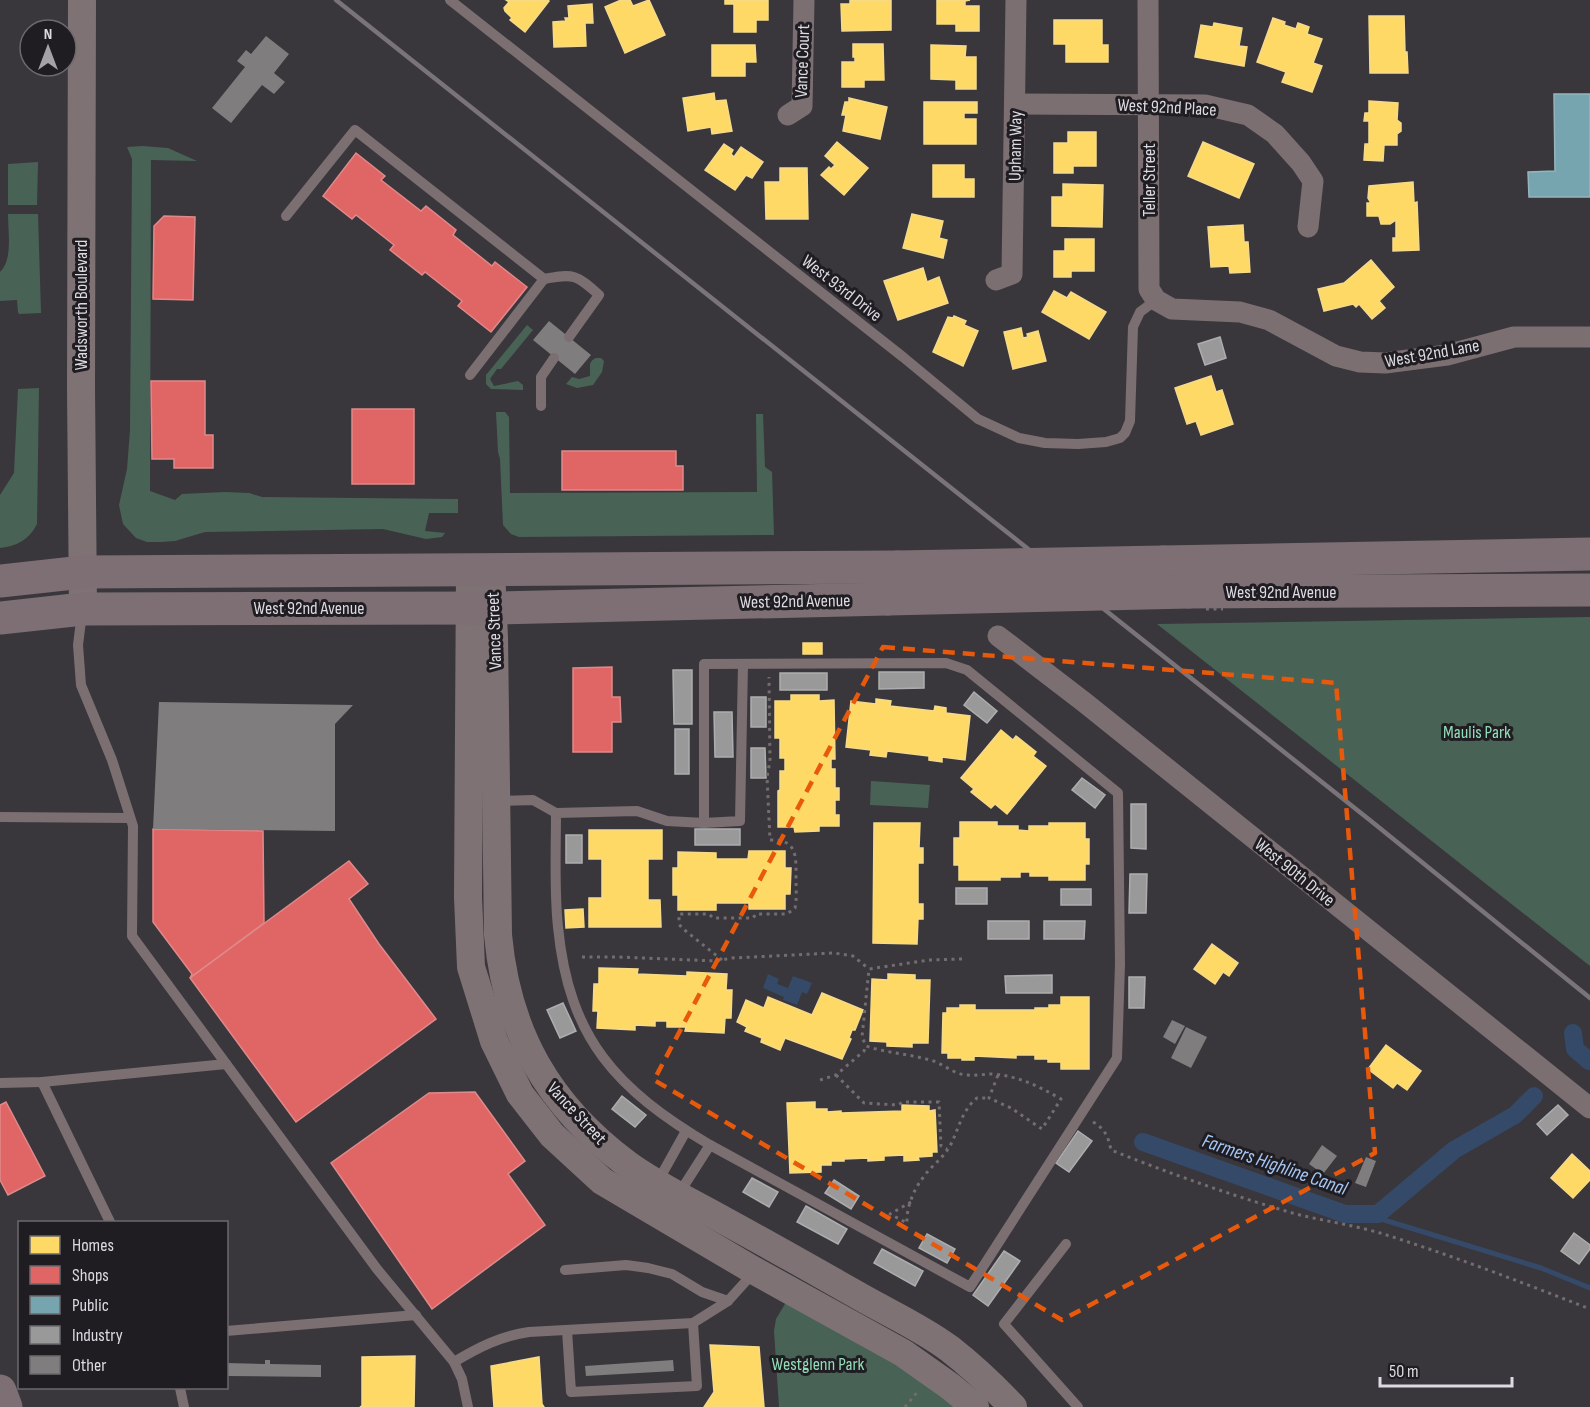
<svg xmlns="http://www.w3.org/2000/svg" width="1590" height="1407" font-family="'Sofia Sans Condensed',sans-serif">
  <rect width="100%" height="100%" fill="#39373c"/>
  <g fill="#496256">
    <polygon points="142,146 168,148 197,161 151,160 150,491 175,500 182,494 225,492 249,493 262,497 458,499 458,513 429,513 425,531 445,533 442,537 426,539 383,529 205,532 175,541 161,542 147,542 136,538 123,524 119,505 127,469 130,430 132,159 127,147"/>
    <polygon points="38,162 37,205 8,205 8,164"/>
    <path d="M 8,214 L 38,214 L 41,313 L 19,314 L 18,312 L 17,300 L 0,301 L 0,272 C 13,260 8,231 8,214 Z"/>
    <polygon points="527,325 533,330 501,369 497,369 490,379 494,386 518,381 523,385 523,390 491,389 486,384 486,375"/>
    <path d="M 596,358 L 601,358 L 604,361 L 602,372 L 593,385 L 577,388 L 566,384 L 572,377 L 579,379 L 590,376 C 591,368 587,362 596,358 Z"/>
    <path d="M 39,388 L 37,524 C 29,540 17,546 0,548 L 0,495 L 14,473 L 18,389 Z"/>
    <polygon points="496,412 505,412 509,417 510,493 757,492 756,414 763,414 765,467 772,472 774,535 519,537 511,534 503,525 500,459 498,452"/>
    <polygon points="1590,617 1590,966 1157,624"/>
    <polygon points="871,781 930,785 928,808 870,805"/>
    <polygon points="788,1299 903,1361 961,1407 779,1407 774,1331 776,1319"/>
  </g>
  <polygon fill="#344a68" points="768,974 779,979 777,984 788,988 793,976 812,983 807,994 802,992 797,1005 783,1000 784,997 763,988"/>
  <g fill="#ffd966" stroke="#f5da8b" stroke-width="1.5">
    <polygon points="506,0 548,0 549,1 525,32 510,20 512,18 505,11 504,8 509,2"/>
    <polygon points="621,0 630,0 633,6 649,0 665,35 625,53 605,7"/>
    <polygon points="725,0 768,0 768,20 756,20 756,32 734,32 734,4 725,4"/>
    <polygon points="850,0 891,0 891,30 842,31 841,4 850,4"/>
    <polygon points="937,0 970,0 965,1 965,6 979,6 979,31 956,31 956,24 937,24"/>
    <polygon points="592,4 593,23 585,23 586,46 554,47 553,22 566,21 565,18 569,18 568,6"/>
    <polygon points="1369,16 1404,16 1405,52 1407,52 1408,73 1370,73"/>
    <polygon points="1273,18 1285,22 1284,25 1296,29 1298,23 1309,27 1307,34 1322,39 1313,63 1322,66 1312,92 1282,82 1286,72 1257,62"/>
    <polygon points="1054,20 1102,20 1102,45 1108,45 1108,62 1066,62 1066,44 1054,44"/>
    <polygon points="1214,23 1242,28 1239,46 1247,47 1244,66 1195,57 1201,25 1213,27"/>
    <polygon points="853,44 883,44 884,80 864,80 864,87 842,87 842,62 855,62 855,57 853,57"/>
    <polygon points="712,45 755,45 756,62 745,62 745,76 712,76"/>
    <polygon points="931,45 966,46 965,57 976,57 976,89 956,89 956,80 931,79"/>
    <polygon points="714,93 715,101 726,100 732,131 712,134 711,127 688,131 683,98"/>
    <polygon points="849,98 887,107 880,139 843,131 846,115 842,115 845,102 849,102"/>
    <polygon points="1369,101 1398,103 1397,120 1401,123 1401,131 1397,134 1397,145 1384,145 1383,161 1364,160 1365,144 1369,144 1369,121 1364,121 1365,113 1369,113"/>
    <polygon points="924,102 977,102 977,113 964,113 964,119 976,119 976,144 924,144"/>
    <polygon points="1068,132 1096,132 1096,166 1073,166 1073,173 1054,173 1054,143 1068,143"/>
    <polygon points="837,142 868,168 844,195 821,175 829,167 831,169 835,165 825,156"/>
    <polygon points="1203,142 1254,164 1239,198 1188,176"/>
    <polygon points="724,144 733,150 731,154 734,157 741,147 763,162 752,178 746,175 735,190 705,170"/>
    <polygon points="933,165 964,165 964,179 974,179 974,197 933,197"/>
    <polygon points="780,168 807,168 808,219 766,219 765,182 780,182"/>
    <polygon points="1413,182 1414,203 1417,202 1419,250 1393,251 1393,238 1396,238 1396,220 1390,224 1381,224 1379,216 1367,216 1367,203 1371,203 1368,198 1369,186"/>
    <polygon points="1063,184 1103,185 1102,227 1052,226 1052,197 1063,197"/>
    <polygon points="912,214 943,221 939,238 947,240 943,258 903,248"/>
    <polygon points="1243,225 1244,242 1248,242 1250,272 1230,273 1229,266 1211,267 1208,227"/>
    <polygon points="1065,239 1094,239 1094,271 1071,271 1071,277 1054,277 1054,251 1065,251"/>
    <polygon points="1371,260 1394,287 1379,301 1385,308 1372,319 1359,304 1356,307 1353,304 1324,311 1318,289 1344,283"/>
    <polygon points="923,268 927,282 939,277 948,303 898,320 884,281"/>
    <polygon points="1054,291 1067,298 1071,292 1106,312 1089,339 1042,312"/>
    <polygon points="954,316 966,321 964,325 978,331 963,366 933,352 948,317 953,318"/>
    <polygon points="1021,328 1023,338 1028,337 1027,334 1038,331 1046,361 1013,369 1004,332"/>
    <polygon points="1211,376 1216,392 1222,390 1233,424 1201,435 1196,421 1187,424 1175,388"/>
    <rect x="803" y="643" width="19" height="11"/>
    <polygon points="791,695 819,695 819,701 834,700 835,759 831,759 831,769 835,769 835,788 839,788 839,800 835,800 835,815 839,815 839,826 819,826 819,831 795,832 794,827 778,827 778,791 780,790 780,771 785,771 785,758 780,758 780,738 775,738 775,701 791,701"/>
    <polygon points="876,699 891,701 890,706 934,711 935,706 946,708 946,713 970,716 965,760 942,757 942,762 929,760 929,756 887,751 886,757 870,755 871,750 846,747 851,701 876,704"/>
    <polygon points="1001,730 1013,740 1016,736 1036,752 1033,756 1046,766 1007,814 995,804 991,808 971,792 974,789 961,778"/>
    <polygon points="960,822 997,822 997,826 1018,826 1018,830 1029,831 1029,826 1049,826 1049,823 1085,823 1085,839 1089,839 1089,864 1085,864 1085,880 1049,880 1049,876 1030,876 1030,872 1020,872 1020,877 1000,877 1000,880 959,880 959,865 954,865 954,838 960,838"/>
    <polygon points="874,823 920,823 919,848 923,848 923,863 918,863 918,904 923,904 923,919 918,919 917,944 873,943"/>
    <polygon points="589,830 662,830 662,859 648,859 648,900 660,900 661,927 589,927 589,898 602,898 602,859 589,859"/>
    <polygon points="749,851 785,851 785,868 791,868 790,894 785,894 785,909 749,909 749,903 716,903 716,910 678,910 678,895 673,895 673,868 678,868 678,852 716,853 716,859 748,859"/>
    <polygon points="583,909 584,927 566,928 565,910"/>
    <polygon points="1212,944 1238,963 1229,976 1223,972 1215,984 1194,969"/>
    <polygon points="599,968 638,969 637,974 687,976 687,972 727,974 726,990 732,990 731,1018 725,1018 724,1033 685,1031 686,1027 667,1027 667,1021 655,1021 655,1026 635,1025 635,1030 597,1028 598,1011 593,1011 594,984 599,984"/>
    <polygon points="888,974 915,975 915,980 930,980 928,1043 912,1043 912,1047 887,1046 887,1042 870,1041 872,979 888,980"/>
    <polygon points="822,993 863,1010 855,1030 852,1030 849,1038 851,1039 842,1059 785,1038 780,1050 761,1042 762,1038 745,1031 747,1027 737,1022 746,1000 764,1008 768,997 812,1015"/>
    <polygon points="1061,997 1089,997 1089,1069 1061,1069 1061,1062 1048,1062 1048,1059 1035,1059 1035,1055 1016,1055 1016,1058 974,1056 974,1060 962,1060 962,1058 948,1058 948,1053 942,1053 943,1013 947,1013 947,1008 960,1008 960,1005 975,1005 975,1010 1035,1010 1035,1008 1049,1008 1049,1005 1061,1005"/>
    <polygon points="1386,1045 1421,1071 1407,1090 1397,1083 1393,1088 1368,1069"/>
    <polygon points="815,1102 815,1109 827,1109 827,1112 841,1111 841,1113 902,1111 902,1105 929,1106 929,1111 935,1110 937,1152 932,1152 932,1156 918,1157 919,1160 904,1161 904,1155 884,1156 884,1160 868,1161 868,1158 844,1159 844,1161 831,1161 831,1165 821,1165 821,1172 790,1173 787,1103"/>
    <polygon points="1572,1154 1590,1171 1590,1180 1573,1198 1551,1178"/>
    <polygon points="710,1345 759,1347 764,1407 704,1407 714,1392"/>
    <polygon points="415,1356 414,1407 360,1407 362,1406 362,1357"/>
    <polygon points="539,1357 542,1404 544,1407 494,1407 491,1366"/>
  </g>
  <g fill="#e06666" stroke="#df898b" stroke-width="1.5">
    <polygon points="356,153 385,176 381,180 421,211 426,206 456,230 453,235 492,266 495,262 527,287 491,332 458,306 462,301 425,272 422,275 390,250 394,245 356,215 352,219 323,196"/>
    <polygon points="164,216 195,217 193,300 153,299 154,226"/>
    <polygon points="151,381 205,381 205,435 213,435 213,468 174,468 174,459 152,459"/>
    <rect x="352" y="409" width="62" height="75"/>
    <polygon points="562,451 676,451 676,466 683,466 683,490 562,490"/>
    <polygon points="612,667 612,697 620,697 621,722 612,722 612,752 573,752 573,668"/>
    <polygon points="153,829 263,831 264,923 190,978 192,974 153,922"/>
    <polygon points="349,861 368,884 349,899 379,944 436,1019 296,1122 190,978"/>
    <polygon points="475,1092 525,1161 508,1174 545,1225 432,1309 331,1163 429,1093"/>
    <polygon points="6,1102 45,1176 8,1195 0,1180 0,1105"/>
  </g>
  <polygon fill="#76a5af" stroke="#95b5be" stroke-width="1.5" points="1554,94 1590,94 1590,197 1529,197 1528,172 1555,171"/>
  <g fill="#999" stroke="#adadaf" stroke-width="1.5">
    <polygon points="1220,337 1226,358 1205,365 1198,344"/>
    <polygon points="673,670 692,670 692,724 674,724"/>
    <polygon points="879,672 924,672 924,688 879,689"/>
    <rect x="780" y="673" width="47" height="17"/>
    <polygon points="974,692 997,711 987,723 964,705"/>
    <rect x="751" y="697" width="15" height="30"/>
    <polygon points="714,712 732,712 733,757 715,757"/>
    <rect x="675" y="729" width="14" height="45"/>
    <polygon points="751,748 765,748 766,778 751,778"/>
    <polygon points="1082,778 1105,795 1095,808 1072,790"/>
    <polygon points="1131,804 1146,804 1146,849 1131,848"/>
    <rect x="695" y="829" width="45" height="16"/>
    <rect x="566" y="835" width="16" height="28"/>
    <polygon points="1130,874 1147,874 1146,913 1129,913"/>
    <rect x="956" y="888" width="31" height="16"/>
    <rect x="1061" y="889" width="30" height="16"/>
    <rect x="988" y="921" width="41" height="18"/>
    <polygon points="1044,921 1085,921 1084,939 1044,939"/>
    <polygon points="1052,975 1052,993 1006,993 1005,976"/>
    <polygon points="1129,977 1145,977 1144,1008 1129,1008"/>
    <polygon points="563,1003 576,1031 560,1038 547,1010"/>
    <polygon points="622,1096 646,1115 635,1127 612,1109"/>
    <polygon points="1558,1105 1568,1115 1547,1135 1537,1124"/>
    <polygon points="1078,1131 1092,1141 1069,1172 1056,1163"/>
    <polygon points="752,1178 778,1192 769,1207 743,1192"/>
    <polygon points="834,1180 859,1196 851,1209 825,1193"/>
    <polygon points="806,1206 847,1229 838,1244 797,1222"/>
    <polygon points="1574,1233 1590,1245 1590,1249 1579,1264 1561,1251"/>
    <polygon points="927,1234 955,1249 947,1263 919,1248"/>
    <polygon points="882,1249 923,1271 915,1286 874,1263"/>
    <polygon points="1004,1251 1020,1261 988,1306 973,1295"/>
  </g>
  <g fill="none" stroke-linecap="round" stroke-linejoin="round">
    <polyline stroke="#344a68" stroke-width="5" points="1381,1219 1541,1268 1590,1288"/>
    <g stroke="#344a68" stroke-width="18">
      <polyline points="1573,1033 1575,1049 1589,1061"/>
      <polyline points="1143,1142 1345,1214 1378,1214 1454,1150 1515,1115 1534,1096"/>
    </g>
  </g>
  <g fill="#807d7e">
    <polygon points="266,36 289,54 274,73 285,82 274,94 262,85 231,123 212,108 245,67 237,61 246,50 251,54"/>
    <polygon points="549,321 591,355 575,374 533,340"/>
    <polygon points="159,702 353,705 335,724 335,831 153,829"/>
    <polygon points="1172,1020 1185,1026 1175,1044 1163,1037"/>
    <polygon points="1186,1027 1207,1037 1191,1068 1171,1058"/>
    <polygon points="1322,1145 1337,1156 1323,1174 1309,1164"/>
    <polygon points="1366,1157 1376,1161 1366,1187 1355,1183"/>
    <polygon points="265,1360 270,1360 270,1364 321,1365 321,1377 226,1376 226,1363 265,1364"/>
    <polygon points="673,1360 674,1371 586,1376 585,1366"/>
  </g>
  <g fill="none" stroke-linecap="round" stroke-linejoin="round">
    <g stroke="#746d70" stroke-width="3" stroke-dasharray="3 4.5" stroke-linecap="butt">
      <polyline points="582,957 618,957 716,961 732,958 834,953 853,956 869,969"/>
      <path d="M 962,959 L 929,960 L 869,969 L 862,1037 L 866,1046 C 887,1053 909,1054 930,1060 C 943,1063 954,1075 968,1075 C 976,1076 984,1074 992,1074 C 1019,1076 1038,1086 1061,1099 L 1042,1129 L 1011,1108 L 989,1098 L 998,1075"/>
      <path d="M 722,960 L 682,928 L 679,924 L 679,914 L 709,914 L 713,918 L 753,918 L 756,914 L 787,914 L 795,908 C 797,898 796,889 796,879 C 796,857 798,839 770,840 L 767,777 L 770,761 L 769,677"/>
      <polyline points="836,1075 864,1103 898,1105 903,1102 939,1102 941,1146 947,1149"/>
      <polyline points="820,1080 836,1075 864,1051 866,1046"/>
      <path d="M 1093,1122 C 1105,1129 1108,1136 1111,1150 C 1171,1174 1233,1196 1296,1214 C 1324,1221 1353,1225 1380,1233 C 1451,1255 1521,1282 1590,1309"/>
      <path d="M 911,1202 L 890,1214 L 907,1223 C 906,1209 913,1191 922,1179 C 931,1165 944,1159 952,1142 C 959,1127 963,1109 977,1098 L 989,1098"/>
      <polyline points="905,1407 919,1390"/>
    </g>
    <g stroke="#7c6f72" stroke-width="10">
      <polyline points="450,0 903,357 978,419 1019,438 1045,443 1078,444 1106,442 1120,438 1125,433 1130,421 1133,327 1140,312 1156,300"/>
      <polyline points="286,216 355,130 544,279 470,375"/>
      <path d="M 544,279 C 574,273 577,275 599,295 L 569,337"/>
      <polyline points="541,406 541,377 554,358"/>
      <polyline points="82,613 78,645 81,685 112,760 133,826 132,936 377,1269 454,1362 462,1379 468,1407"/>
      <path d="M 946,663 L 967,670 L 1118,793 L 1120,964 L 1117,1058 L 970,1287 L 710,1145 C 616,1089 569,1039 558,927 C 554,890 556,851 556,813 L 637,811 L 667,821 L 704,823 L 704,664 Z"/>
      <polyline points="496,801 533,800 556,813"/>
      <polyline points="0,817 130,818"/>
      <polyline points="704,823 740,821 743,664"/>
      <polyline points="42,1082 110,1222"/>
      <polyline points="0,1083 42,1082 226,1064"/>
      <polyline points="657,1183 686,1131"/>
      <polyline points="678,1195 710,1145"/>
      <polyline points="1066,1244 1004,1324 1078,1407"/>
      <polyline points="565,1270 626,1265 648,1268 672,1274 702,1292 728,1301"/>
      <polyline points="567,1330 571,1392 697,1386 693,1323"/>
      <polyline points="226,1331 416,1315"/>
      <path d="M 454,1362 C 479,1347 501,1336 529,1332 L 693,1323 L 728,1301 L 746,1281 L 753,1270"/>
      <polyline points="180,1388 184,1407"/>
    </g>
    <g stroke="#7c6f72" stroke-width="21">
      <polyline points="1148,0 1149,289 1156,300 1172,309 1240,312 1269,320 1336,356 1360,362 1385,363 1447,355 1514,337 1590,337"/>
      <polyline points="1016,104 1205,105 1248,115 1275,134 1301,163 1313,181 1308,227"/>
      <polyline points="788,115 802,106 804,0"/>
      <polyline points="996,280 1012,274 1016,0"/>
      <polyline points="998,636 1084,702 1590,1108"/>
    </g>
    <g stroke="#7f7275" stroke-width="28">
      <polyline points="82,0 81,387 83,609"/>
      <polyline points="470,569 468,897 471,967 494,1041 520,1094 552,1135 602,1181 753,1270 903,1353 951,1387 975,1407"/>
      <path d="M 491,569 L 494,638 L 498,935 C 507,1033 548,1105 627,1164 C 657,1186 693,1203 725,1221 C 773,1247 820,1274 868,1301 C 895,1316 925,1330 950,1349 C 973,1367 993,1386 1013,1407"/>
    </g>
    <g stroke="#7d6f73" stroke-width="33">
      <polyline points="1163,562 1590,554"/>
      <polyline points="0,581 83,572 897,567"/>
      <polyline points="1189,592 1590,590"/>
      <polyline points="0,618 83,609 494,608 888,599"/>
      <polyline points="0,1391 6,1407"/>
    </g>
    <polyline stroke="#7a7378" stroke-width="4.5" points="336,0 1371,821 1590,998"/>
    <polyline stroke="#746d70" stroke-width="3" stroke-dasharray="3 4.5" stroke-linecap="butt" points="1206,609 1223,609"/>
    <g stroke="#7d6f73" stroke-width="33">
      <polyline points="897,567 1163,562"/>
      <polyline points="888,599 1189,592"/>
    </g>
  </g>
  <path fill="none" stroke="#e8590c" stroke-width="4.5" stroke-dasharray="12 8" stroke-linejoin="round" d="M 883,647 L 1336,683 L 1375,1153 L 1062,1320 L 654,1080 Z"/>
  <g text-anchor="middle" stroke-width="6" stroke-linejoin="round" paint-order="stroke">
    <g font-size="18" fill="#dddbe1" stroke="#1f1d22">
      <text transform="translate(802 61) rotate(-88)" y="6">Vance Court</text>
      <text transform="translate(1167 107) rotate(3)" y="6">West 92nd Place</text>
      <text transform="translate(1015 146) rotate(-89)" y="6">Upham Way</text>
      <text transform="translate(1149 180) rotate(-90)" y="6">Teller Street</text>
      <text transform="translate(842 288) rotate(38)" y="6">West 93rd Drive</text>
      <text transform="translate(81 305) rotate(-90)" y="6">Wadsworth Boulevard</text>
      <text transform="translate(1432 353) rotate(-10)" y="6">West 92nd Lane</text>
      <text x="1281" y="598">West 92nd Avenue</text>
      <text transform="translate(795 601) rotate(-1)" y="6">West 92nd Avenue</text>
      <text x="309" y="614">West 92nd Avenue</text>
      <text transform="translate(494 631) rotate(-92)" y="6">Vance Street</text>
      <text transform="translate(1295 872) rotate(39)" y="6">West 90th Drive</text>
      <text transform="translate(577 1113) rotate(47)" y="6">Vance Street</text>
    </g>
    <g font-size="18" fill="#92ddb7" stroke="#1f1d22">
      <text x="1477" y="738">Maulis Park</text>
      <text x="818" y="1370">Westglenn Park</text>
    </g>
    <g font-size="20" font-style="italic" fill="#a5c7f4" stroke="#1f1d22">
      <text transform="translate(1275 1164) rotate(19)" y="7">Farmers Highline Canal</text>
    </g>
  </g>
  <rect x="18" y="1221" width="210" height="168" fill="#1f1d22" stroke="#6b696e" stroke-width="1.5"/>
  <rect x="30" y="1236" width="30" height="18" fill="#ffd966" stroke="#6b696e" stroke-width="1.5"/>
  <text x="72" y="1251" font-size="18" fill="#dddbe1">Homes</text>
  <rect x="30" y="1266" width="30" height="18" fill="#e06666" stroke="#6b696e" stroke-width="1.5"/>
  <text x="72" y="1281" font-size="18" fill="#dddbe1">Shops</text>
  <rect x="30" y="1296" width="30" height="18" fill="#76a5af" stroke="#6b696e" stroke-width="1.5"/>
  <text x="72" y="1311" font-size="18" fill="#dddbe1">Public</text>
  <rect x="30" y="1326" width="30" height="18" fill="#999999" stroke="#6b696e" stroke-width="1.5"/>
  <text x="72" y="1341" font-size="18" fill="#dddbe1">Industry</text>
  <rect x="30" y="1356" width="30" height="18" fill="#807d7e" stroke="#6b696e" stroke-width="1.5"/>
  <text x="72" y="1371" font-size="18" fill="#dddbe1">Other</text>
  <g transform="translate(48 48)"><circle r="28" fill="#1f1d22" stroke="#6b696e" stroke-width="1.5"/>
  <path d="M0-4.5L10 22L0 15L-10 22Z" fill="#a4a2a7"/>
  <text y="-9" font-size="16" font-weight="bold" text-anchor="middle" fill="#dddbe1">N</text>
  </g>
  <path d="M1380 1377v9h132v-9" fill="none" stroke="#dddbe1" stroke-width="3"/>
  <text x="1389" y="1377" font-size="18" fill="#dddbe1" stroke="#1f1d22" stroke-width="4.5" paint-order="stroke">50 m</text>
</svg>
